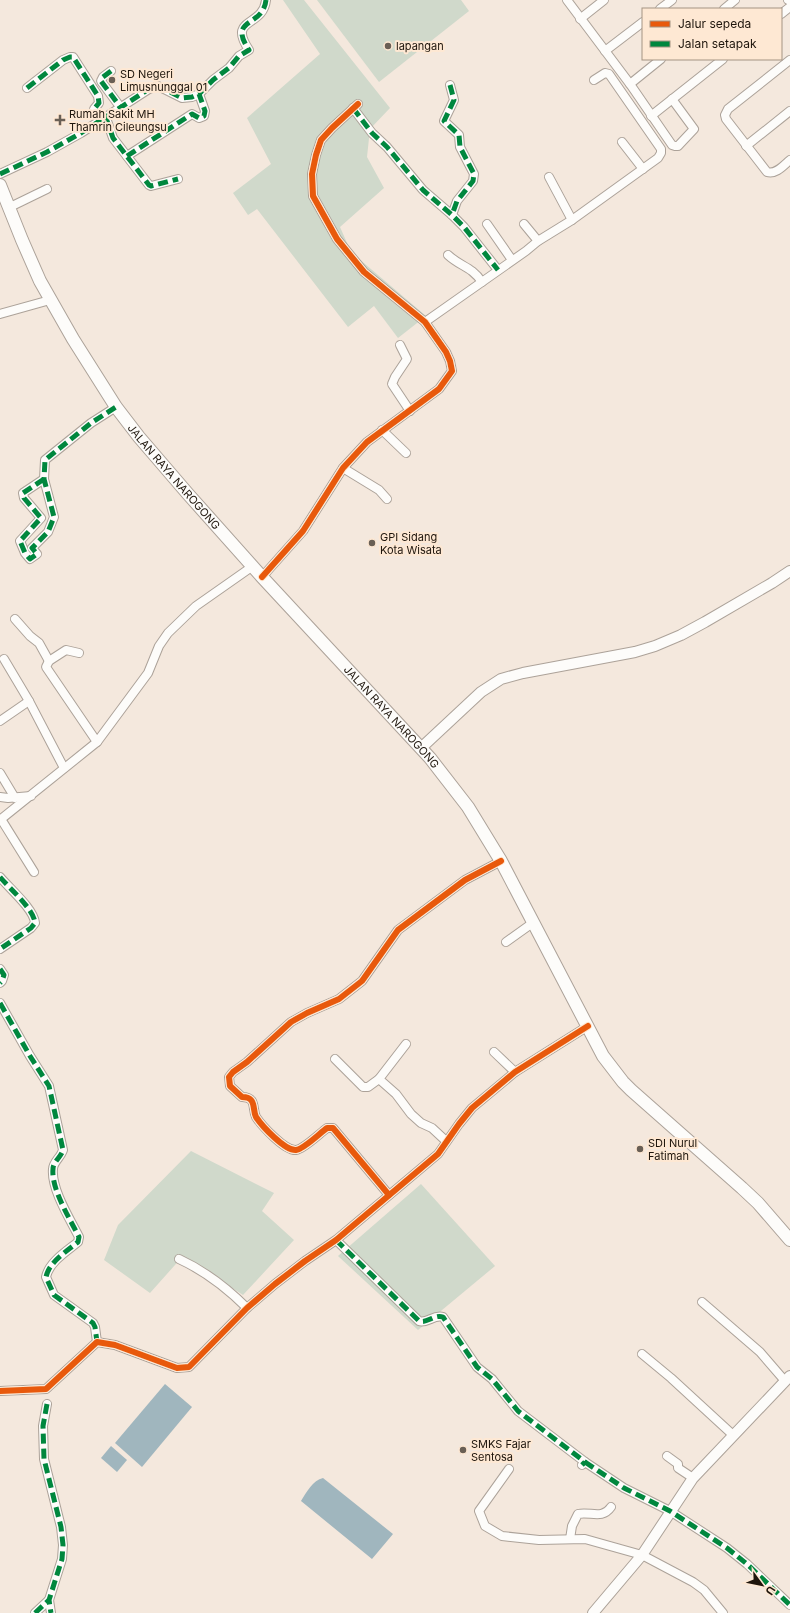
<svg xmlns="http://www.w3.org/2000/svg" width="790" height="1613" font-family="Inter,sans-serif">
  <rect width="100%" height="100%" fill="#f4e8dd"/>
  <g fill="#d0d9cb">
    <polygon points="283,0 304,0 390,108 370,129 367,157 384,188 340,227 351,252 426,316 398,338 374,306 348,327 257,209 248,215 233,193 271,164 247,118 320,54"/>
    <polygon points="317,0 461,0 469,11 379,82"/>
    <polygon points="191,1151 274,1193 262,1211 294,1240 243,1295 183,1256 150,1293 104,1260 118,1225"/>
    <polygon points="421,1184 495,1266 418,1330 338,1256"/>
  </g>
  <g fill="#a0b6be">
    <polygon points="165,1384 192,1407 142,1467 115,1443"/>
    <polygon points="111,1446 127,1460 117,1472 101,1458"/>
    <path d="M 323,1478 L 393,1534 L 372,1559 L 301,1501 C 306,1493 313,1480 323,1478 Z"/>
  </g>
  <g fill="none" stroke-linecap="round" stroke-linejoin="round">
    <g stroke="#aca299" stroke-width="10">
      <g id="minor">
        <polyline points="567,0 630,84 672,145 675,146 678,146 694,129 672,99"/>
        <polyline points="788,0 790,1"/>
        <polyline points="660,9 672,0"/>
        <polyline points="724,9 735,0"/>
        <polyline points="781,14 790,7"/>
        <polyline points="580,19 604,0"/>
        <polyline points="605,51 643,22"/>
        <path d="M 790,60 L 728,109 L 725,115 L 726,119 L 767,172 C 776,175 784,165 790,160"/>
        <polyline points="111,71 103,77 101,81 121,108"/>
        <polyline points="630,84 661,59"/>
        <polyline points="450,85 454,100 444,121 459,135 460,147 474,174 473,181 457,201 452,215"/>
        <polyline points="27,88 63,60 70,57 73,57 98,96 99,103 94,109 100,122"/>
        <polyline points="353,108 372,133 387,147 423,190 452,215 464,227 498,270"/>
        <polyline points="651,116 723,59"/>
        <polyline points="106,118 113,138 149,185 151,186 178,179"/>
        <polyline points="622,142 643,169"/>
        <polyline points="746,146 790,111"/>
        <polyline points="127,156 192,114 199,118 204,116 205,111 199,94"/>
        <path d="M 0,174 L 47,152 L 81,133 L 149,89 L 158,86 L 182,98 L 192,97 L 199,94 L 213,80 L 229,68 L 239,56 L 249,50 C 227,17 263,28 266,0"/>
        <polyline points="549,177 572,220"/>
        <polyline points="8,208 47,189"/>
        <polyline points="487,224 512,260"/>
        <polyline points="524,224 538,241"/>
        <path d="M 448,255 C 461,267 471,266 482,282"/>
        <polyline points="0,314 50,300"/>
        <polyline points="425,322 526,251 538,241 572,220 658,158 661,153 661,149 609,74 605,73 594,80"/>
        <polyline points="400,345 407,359 395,377 392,384 410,411"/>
        <polyline points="382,430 406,453"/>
        <polyline points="343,468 379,490 387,499"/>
        <polyline points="44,479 23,493 24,498 41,518 20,541 25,553 30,559 37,554 32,548 48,532 54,517 44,479 45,460 91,423 116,407"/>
        <polyline points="262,577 303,531 343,468 367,442 439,389 452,371 450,361 446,352 425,322 364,272 337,239 313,196 312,174 316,155 321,140 332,128 358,104"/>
        <polyline points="15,619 30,636 39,643 49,661"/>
        <polyline points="79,653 66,650 49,661 46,667 97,742"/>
        <polyline points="4,659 29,701 64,768"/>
        <polyline points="0,721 29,701"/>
        <polyline points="0,773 15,798"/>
        <polyline points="0,797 8,798 31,796"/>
        <polyline points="1,819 34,872"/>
        <polyline points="0,820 97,742 148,673 159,646 168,633 196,606 253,566"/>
        <path d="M 0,877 C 9,888 34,909 35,923 L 31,928 L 0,949"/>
        <polyline points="506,942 534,922"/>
        <polyline points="0,969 4,975 2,981 0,983"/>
        <path d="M 0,1003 L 30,1056 L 49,1086 L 63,1150 C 61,1157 53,1162 53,1169 C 51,1189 70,1219 79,1237 L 78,1242 C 67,1251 49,1262 46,1277 L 54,1295 L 93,1323 L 95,1327 L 97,1342"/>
        <polyline points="406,1044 379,1079 396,1094 411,1114 421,1123 432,1128 446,1141"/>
        <polyline points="494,1052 515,1072"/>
        <polyline points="335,1059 363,1087 368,1087 379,1079"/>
        <path d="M 389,1195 L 333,1128 L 327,1128 C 320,1133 304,1149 296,1150 C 285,1151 262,1126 256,1117 C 252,1109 257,1097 242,1097 L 230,1086 L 229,1077 L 233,1072 L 247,1062 L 291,1022 L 307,1013 L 339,999 L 362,981 L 398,930 L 465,880 L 501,861"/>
        <path d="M 336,1240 L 419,1321 C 427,1324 434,1314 443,1317 L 477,1367 L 492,1379 L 518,1411 L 585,1462 L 582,1465"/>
        <path d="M 179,1259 C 205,1271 227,1288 247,1308"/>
        <polyline points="702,1302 760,1352 785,1381"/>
        <polyline points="642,1354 671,1378 733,1435"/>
        <polyline points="0,1391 46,1389 97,1342 115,1345 177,1368 189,1367 247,1308 275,1284 305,1261 336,1240 438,1154 459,1124 472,1108 515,1072 588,1026"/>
        <polyline points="47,1404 43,1426 44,1459 61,1527 63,1545 62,1559 49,1600 51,1613"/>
        <polyline points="667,1456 678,1464 678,1468 693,1478"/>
        <polyline points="585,1462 624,1488 670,1511 727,1548 747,1564 790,1605"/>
        <polyline points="509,1469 479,1511 485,1526 502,1536 539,1540 585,1539 642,1555 693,1582 704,1590 723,1613"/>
        <path d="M 570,1539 L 572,1526 L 578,1514 C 590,1511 602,1520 611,1507"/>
        <polyline points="35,1613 49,1600"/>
      </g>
    </g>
    <g stroke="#aca299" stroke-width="12">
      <g id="tertiary">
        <polyline points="421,748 481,692 501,679 523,673 635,652 655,646 681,635 705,622 772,583 790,571"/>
        <polyline points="593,1613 642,1555 693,1478 790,1376"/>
      </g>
    </g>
    <g stroke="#aca299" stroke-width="14">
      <g id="primary">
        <path id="s1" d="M 0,185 L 22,240 L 40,281 L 73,339 L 116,407 L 139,437 L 188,494 L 262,577 L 430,758 L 468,807 L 501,861 L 603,1056 L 623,1082 L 631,1090 L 742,1188 L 758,1203 L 790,1240"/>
      </g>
    </g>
    <use href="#minor" stroke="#fdfcfa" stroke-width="8"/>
    <use href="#tertiary" stroke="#fdfcfa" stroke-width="10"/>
    <use href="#primary" stroke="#fdfcfa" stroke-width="12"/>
    <g stroke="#00873e" stroke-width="5" stroke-dasharray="10 5" stroke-linecap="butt">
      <polyline points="111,71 103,77 101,81 121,108"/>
      <polyline points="450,85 454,100 444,121 459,135 460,147 474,174 473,181 457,201 452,215"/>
      <polyline points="27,88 63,60 70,57 73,57 98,96 99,103 94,109 100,122"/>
      <polyline points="353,108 372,133 387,147 423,190 452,215 464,227 498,270"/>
      <polyline points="106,118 113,138 149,185 151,186 178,179"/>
      <polyline points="127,156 192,114 199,118 204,116 205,111 199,94"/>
      <path d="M 0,174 L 47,152 L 81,133 L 149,89 L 158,86 L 182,98 L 192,97 L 199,94 L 213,80 L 229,68 L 239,56 L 249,50 C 227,17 263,28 266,0"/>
      <polyline points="44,479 23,493 24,498 41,518 20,541 25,553 30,559 37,554 32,548 48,532 54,517 44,479 45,460 91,423 116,407"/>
      <path d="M 0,877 C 9,888 34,909 35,923 L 31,928 L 0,949"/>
      <polyline points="0,969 4,975 2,981 0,983"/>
      <path d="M 0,1003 L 30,1056 L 49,1086 L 63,1150 C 61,1157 53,1162 53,1169 C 51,1189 70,1219 79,1237 L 78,1242 C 67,1251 49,1262 46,1277 L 54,1295 L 93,1323 L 95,1327 L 97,1342"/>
      <path d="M 336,1240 L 419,1321 C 427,1324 434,1314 443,1317 L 477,1367 L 492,1379 L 518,1411 L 585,1462 L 582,1465"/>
      <polyline points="47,1404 43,1426 44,1459 61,1527 63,1545 62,1559 49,1600 51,1613"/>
      <polyline points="585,1462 624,1488 670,1511 727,1548 747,1564 790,1605"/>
      <polyline points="35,1613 49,1600"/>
    </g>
    <g stroke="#fee8d3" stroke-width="8">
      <g id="cycleway">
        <polyline points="262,577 303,531 343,468 367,442 439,389 452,371 450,361 446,352 425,322 364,272 337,239 313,196 312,174 316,155 321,140 332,128 358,104"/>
        <path d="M 389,1195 L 333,1128 L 327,1128 C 320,1133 304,1149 296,1150 C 285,1151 262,1126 256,1117 C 252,1109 257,1097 242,1097 L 230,1086 L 229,1077 L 233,1072 L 247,1062 L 291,1022 L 307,1013 L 339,999 L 362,981 L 398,930 L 465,880 L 501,861"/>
        <polyline points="0,1391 46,1389 97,1342 115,1345 177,1368 189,1367 247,1308 275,1284 305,1261 336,1240 438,1154 459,1124 472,1108 515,1072 588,1026"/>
      </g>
    </g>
    <use href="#cycleway" stroke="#e8590c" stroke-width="6"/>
  </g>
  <g fill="#695f55" stroke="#fee8d3" stroke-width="1.5">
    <circle cx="388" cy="46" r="4"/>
    <circle cx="112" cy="80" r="4"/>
    <path d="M58 114h4v4h4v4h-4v4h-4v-4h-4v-4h4z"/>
    <circle cx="372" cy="543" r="4"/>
    <circle cx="640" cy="1149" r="4"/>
    <circle cx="463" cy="1450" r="4"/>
  </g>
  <g text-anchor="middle" stroke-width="4" stroke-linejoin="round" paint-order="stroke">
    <g font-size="11" fill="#1e150c" stroke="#fee8d3" text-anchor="start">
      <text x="396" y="50">lapangan</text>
      <text x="120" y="78">SD Negeri<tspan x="120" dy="13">Limusnunggal 01</tspan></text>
      <text x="69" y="118">Rumah Sakit MH<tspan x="69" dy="13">Thamrin Cileungsu</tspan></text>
      <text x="380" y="541">GPI Sidang<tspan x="380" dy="13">Kota Wisata</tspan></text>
      <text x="648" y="1147">SDI Nurul<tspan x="648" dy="13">Fatimah</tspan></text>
      <text x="471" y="1448">SMKS Fajar<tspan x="471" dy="13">Sentosa</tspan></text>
    </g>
    <g font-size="11" fill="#1e150c" stroke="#fee8d3">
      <text dy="4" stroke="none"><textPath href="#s1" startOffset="342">JALAN RAYA NAROGONG</textPath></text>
      <text dy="4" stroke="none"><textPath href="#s1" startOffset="666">JALAN RAYA NAROGONG</textPath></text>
    </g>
  </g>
  <rect x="642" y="8" width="140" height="52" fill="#fee8d3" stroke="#a49483"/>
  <rect x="650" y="21" width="20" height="6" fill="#e8590c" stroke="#a49483"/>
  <text x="678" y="28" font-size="12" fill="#1e150c">Jalur sepeda</text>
  <rect x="650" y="41" width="20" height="6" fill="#00873e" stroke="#a49483"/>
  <text x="678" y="48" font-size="12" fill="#1e150c">Jalan setapak</text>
  <g transform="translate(762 1585) rotate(123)" stroke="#fee8d3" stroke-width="3" paint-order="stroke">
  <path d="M0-3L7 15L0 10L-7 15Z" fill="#1e150c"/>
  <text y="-6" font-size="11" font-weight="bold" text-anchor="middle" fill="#1e150c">U</text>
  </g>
</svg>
